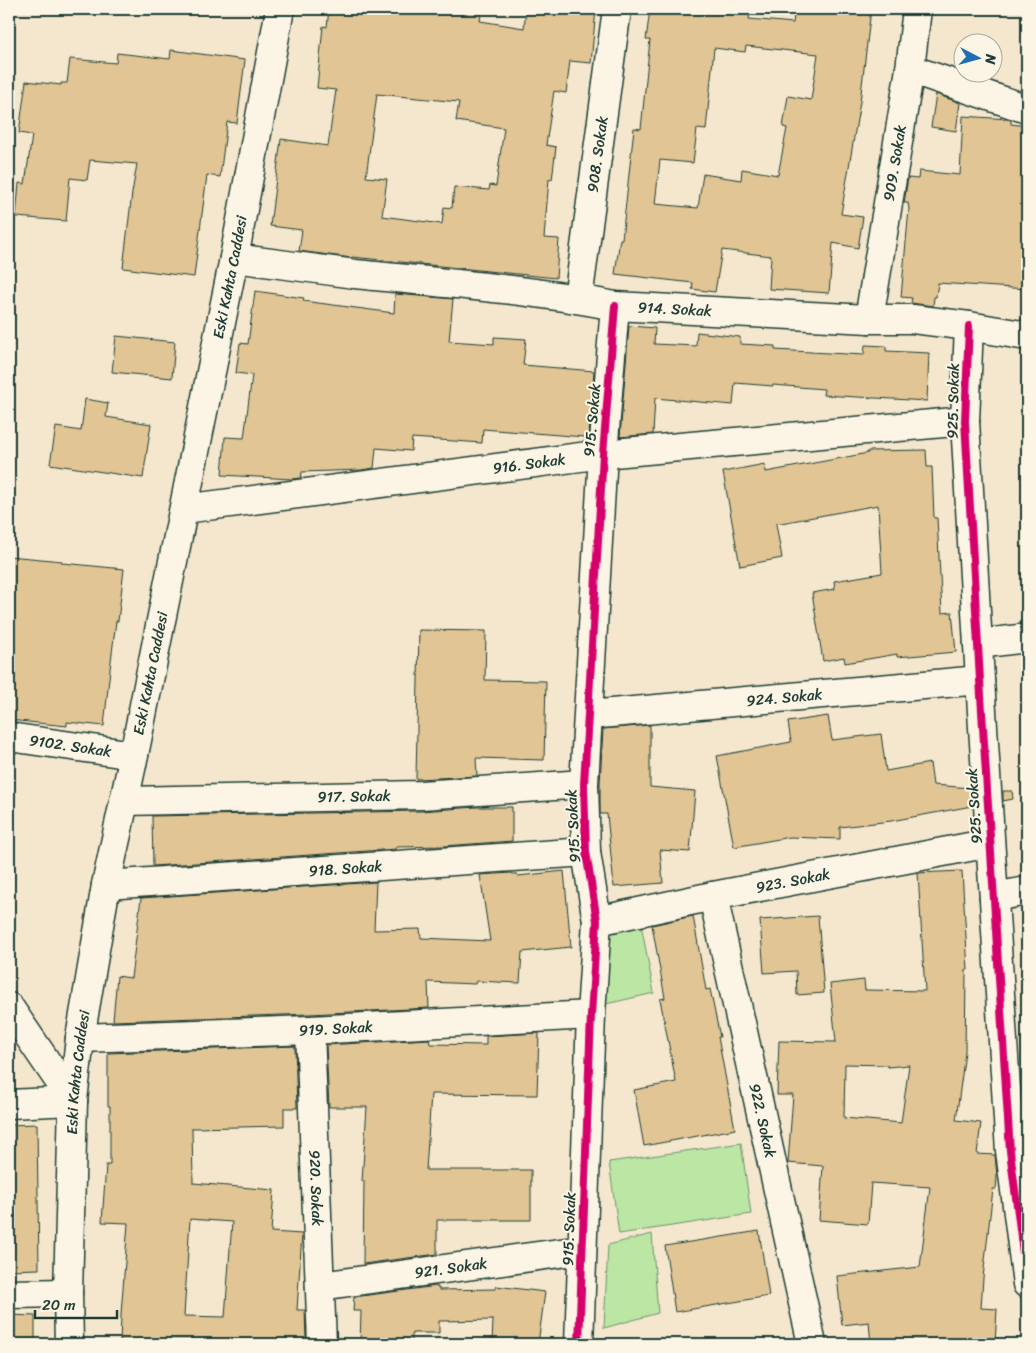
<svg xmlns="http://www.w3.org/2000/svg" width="1036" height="1353" font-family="Sriracha,sans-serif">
  <rect width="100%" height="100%" fill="#f4e7cd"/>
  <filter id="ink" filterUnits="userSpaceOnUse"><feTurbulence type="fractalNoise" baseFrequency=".02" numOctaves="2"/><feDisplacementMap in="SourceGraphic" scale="10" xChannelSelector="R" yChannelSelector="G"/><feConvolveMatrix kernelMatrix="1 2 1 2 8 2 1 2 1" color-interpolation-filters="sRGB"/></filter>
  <g filter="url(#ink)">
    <g fill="#bbe6a4" stroke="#6d926c">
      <polygon points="641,924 654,993 606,1004 610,932"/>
      <polygon points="741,1143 751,1214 619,1234 609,1162"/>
      <polygon points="652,1234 658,1313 604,1328 608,1245"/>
    </g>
    <g fill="#e1c595" stroke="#1f3d34" fill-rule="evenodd">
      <path d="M 329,9 L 482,9 L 480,21 L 524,28 L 526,9 L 596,9 L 591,63 L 570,61 L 566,93 L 554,91 L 546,145 L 556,147 L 552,180 L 549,179 L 544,238 L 559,239 L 556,278 L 352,257 L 352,258 L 299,251 L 302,230 L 270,226 L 281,139 L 328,146 L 336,90 L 317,88 L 323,26 L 327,27 ZM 377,94 L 459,102 L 456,121 L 504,128 L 496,186 L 490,185 L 489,190 L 454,187 L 452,208 L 444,207 L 442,224 L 382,216 L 387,179 L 366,177 Z"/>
      <path d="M 650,9 L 750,9 L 749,19 L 793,23 L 795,9 L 871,9 L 860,102 L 841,214 L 863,217 L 858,248 L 833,243 L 829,293 L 769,289 L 771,256 L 722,250 L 715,292 L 692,289 L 693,283 L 615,274 L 620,239 L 622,239 L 634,128 L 641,129 L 650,40 L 646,40 ZM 746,46 L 818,54 L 811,100 L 788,96 L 783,127 L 787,128 L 778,175 L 742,169 L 741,180 L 703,174 L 698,208 L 655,204 L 660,160 L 693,163 L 697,129 L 706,130 L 714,48 L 745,52 Z"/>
      <polygon points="171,50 245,60 237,123 227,122 220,177 207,175 194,277 123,268 132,193 137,164 90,160 87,180 70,178 66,221 16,217 19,183 25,184 32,135 19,133 26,81 61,85 61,83 67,83 70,59 116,63 117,53 170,59"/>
      <polygon points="936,94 960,103 956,131 931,127"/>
      <polygon points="963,116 1007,119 1011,120 1011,124 1027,126 1027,289 938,283 936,297 934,297 933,306 911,303 912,298 901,297 909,209 908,203 904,203 908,178 918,179 919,171 960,175"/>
      <polygon points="255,291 304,298 303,301 394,313 395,294 453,299 449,341 494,344 494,337 526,339 523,365 594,371 589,436 585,436 585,437 483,429 482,443 412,438 411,451 376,448 374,468 361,470 302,472 301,478 292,479 222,475 225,437 244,438 252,375 236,373 240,343 248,344"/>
      <polygon points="629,326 655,328 654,344 696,346 697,332 740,337 740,344 775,346 775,350 864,355 865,345 886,346 886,351 929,353 927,401 823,395 824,389 773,385 773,386 735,383 733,405 655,398 653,434 620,437"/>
      <polygon points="116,336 175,342 172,378 112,372"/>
      <polygon points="85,399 108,403 106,417 151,424 143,478 50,464 56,427 81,431"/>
      <polygon points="926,450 927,467 932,467 934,518 937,518 942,613 952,612 956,652 897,657 897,654 845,663 844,657 823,661 812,593 835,589 834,581 882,573 878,505 776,524 782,558 740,566 723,472 765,464 766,472 868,453 868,451"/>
      <polygon points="9,556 62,561 62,563 124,569 118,621 116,621 110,669 104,726 67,722 67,726 9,720"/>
      <polygon points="419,630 486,631 485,680 546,681 544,760 476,758 477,776 416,779"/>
      <polygon points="828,716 832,740 881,734 886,771 930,763 933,785 971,788 972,806 891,821 840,827 840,839 790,837 734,847 717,756 791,742 788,722"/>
      <polygon points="650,725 650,787 695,791 690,852 660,850 663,883 614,887 607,814 600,814 600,784 603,729"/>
      <polygon points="1003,791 1012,791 1013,799 1003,801"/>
      <polygon points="477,807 512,807 512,841 444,846 396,847 396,849 153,866 152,816 421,811"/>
      <polygon points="564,871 571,947 522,952 520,983 476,981 475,984 428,982 429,1008 309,1014 113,1021 117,976 131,978 141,898 376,882 374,930 420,929 421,938 490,941 480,875 512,873 513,874 517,874 518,876"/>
      <path d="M 962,871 L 968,970 L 966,970 L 965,1052 L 956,1120 L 981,1123 L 977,1154 L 995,1155 L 997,1176 L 996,1189 L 993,1189 L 983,1278 L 981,1308 L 997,1309 L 995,1344 L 871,1344 L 869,1322 L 842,1325 L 837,1276 L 920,1267 L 930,1187 L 871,1183 L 868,1224 L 819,1220 L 823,1166 L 788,1163 L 793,1095 L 777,1095 L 779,1041 L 836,1042 L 830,984 L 864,980 L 865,990 L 925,991 L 918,873 ZM 845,1064 L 887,1065 L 888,1067 L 909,1065 L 901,1123 L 844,1118 Z"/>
      <polygon points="693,916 706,990 710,989 720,1037 718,1037 735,1129 644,1146 634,1090 676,1082 660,999 665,998 652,925"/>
      <polygon points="818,916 824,993 797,995 796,971 764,973 760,920"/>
      <polygon points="539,1033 537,1095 431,1094 426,1170 531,1170 531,1220 437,1220 437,1254 363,1264 364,1181 362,1181 367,1107 329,1107 326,1045 429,1039 430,1044 486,1045 486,1036"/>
      <path d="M 295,1046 L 297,1108 L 284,1108 L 284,1126 L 192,1128 L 193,1183 L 274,1190 L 271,1232 L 302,1234 L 297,1310 L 305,1310 L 306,1341 L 289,1341 L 289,1344 L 120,1344 L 121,1314 L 128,1223 L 102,1222 L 106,1165 L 110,1165 L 110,1106 L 108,1106 L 108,1053 ZM 190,1219 L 232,1222 L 225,1317 L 184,1316 Z"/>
      <polygon points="37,1124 39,1269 9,1270 9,1125"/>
      <polygon points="759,1231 769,1296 675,1312 665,1246"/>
      <polygon points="437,1286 437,1288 439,1288 439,1290 496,1289 496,1286 545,1292 538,1344 492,1344 493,1320 439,1321 439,1333 412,1333 412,1344 360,1344 361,1311 353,1311 354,1297"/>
      <polygon points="9,1315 35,1316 35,1344 9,1344"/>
    </g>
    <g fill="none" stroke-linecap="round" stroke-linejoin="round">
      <g stroke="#1f3d34" stroke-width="31">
        <g id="minor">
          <polyline points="910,69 1027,109"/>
          <path id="s1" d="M 234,258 C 274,263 315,269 355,274 C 442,283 529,289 615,306 L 869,319 L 913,319 L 969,326 L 1027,336"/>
          <path id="s2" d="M 578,299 L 617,9"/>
          <path id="s3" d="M 869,319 L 910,69 L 917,9"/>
          <polyline points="969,326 965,421 980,680 1010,1151 1027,1284"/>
          <path id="s4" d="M 184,509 L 603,454 L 965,421"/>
          <polyline points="978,644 1027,638"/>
          <path id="s5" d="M 589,715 L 980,680"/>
          <path id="s6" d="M 9,737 L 134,755"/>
          <path id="s7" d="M 124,801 L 421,795 L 584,784"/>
          <path id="s8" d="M 106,885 L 586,852"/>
          <path id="s9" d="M 713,896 L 812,1344"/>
          <polyline points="994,897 1027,891"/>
          <path id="s10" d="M 597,921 L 713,896 L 990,843"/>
          <path id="s11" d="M 310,1030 L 322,1344"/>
          <path id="s12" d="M 80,1038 L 310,1030 L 591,1015"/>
          <polyline points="9,1104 73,1101"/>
          <path id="s13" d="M 320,1286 L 582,1250"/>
          <polyline points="9,1294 68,1293"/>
          <polyline points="579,1344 591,1015 597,921 586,852 584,784 603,454 615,306"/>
        </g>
      </g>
      <g stroke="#1f3d34" stroke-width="31">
        <polyline id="tertiary" points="9,1007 73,1101"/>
      </g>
      <g stroke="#1f3d34" stroke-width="31">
        <g id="secondary">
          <path id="s14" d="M 69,1344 L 68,1293 L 73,1101 L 80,1038 L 106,885 L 134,755 L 234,258 L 280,9"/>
        </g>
      </g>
      <use href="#minor" stroke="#fcf5e5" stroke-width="28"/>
      <use href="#tertiary" stroke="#fcf5e5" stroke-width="28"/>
      <use href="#secondary" stroke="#fcf5e5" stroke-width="28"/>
      <g stroke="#fcf5e5" stroke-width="11">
        <g id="cycleway">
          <polyline points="969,326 965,421 980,680 1010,1151 1027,1284"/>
          <polyline points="579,1344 591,1015 597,921 586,852 584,784 603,454 615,306"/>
        </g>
      </g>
      <use href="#cycleway" stroke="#d6006c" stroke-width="8"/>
    </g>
  </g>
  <g text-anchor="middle" stroke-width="4" stroke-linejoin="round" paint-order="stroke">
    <g font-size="15" fill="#1f3d34" stroke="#fcf5e5">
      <text dy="5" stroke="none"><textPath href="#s2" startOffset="146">908. Sokak</textPath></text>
      <text dy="5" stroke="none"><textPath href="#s3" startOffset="158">909. Sokak</textPath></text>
      <text dy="5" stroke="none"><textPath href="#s14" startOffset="1082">Eski Kahta Caddesi</textPath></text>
      <text dy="5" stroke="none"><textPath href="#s1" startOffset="444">914. Sokak</textPath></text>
      <text transform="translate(953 401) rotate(-89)" y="5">925. Sokak</text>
      <text transform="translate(592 420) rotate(-85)" y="5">915. Sokak</text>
      <text dy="5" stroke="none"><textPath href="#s4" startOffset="348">916. Sokak</textPath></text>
      <text dy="5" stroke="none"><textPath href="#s14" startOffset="678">Eski Kahta Caddesi</textPath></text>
      <text dy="5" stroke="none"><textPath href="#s5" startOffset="196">924. Sokak</textPath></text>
      <text dy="5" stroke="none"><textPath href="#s6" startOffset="62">9102. Sokak</textPath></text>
      <text dy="5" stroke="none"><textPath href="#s7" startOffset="230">917. Sokak</textPath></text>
      <text transform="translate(974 806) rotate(-94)" y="5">925. Sokak</text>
      <text transform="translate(573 826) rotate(-93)" y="5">915. Sokak</text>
      <text dy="5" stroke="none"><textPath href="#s8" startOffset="240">918. Sokak</textPath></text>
      <text dy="5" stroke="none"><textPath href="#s10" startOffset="200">923. Sokak</textPath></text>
      <text dy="5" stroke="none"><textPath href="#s12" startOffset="256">919. Sokak</textPath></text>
      <text dy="5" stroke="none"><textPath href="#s14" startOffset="272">Eski Kahta Caddesi</textPath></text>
      <text dy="5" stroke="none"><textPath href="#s9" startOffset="230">922. Sokak</textPath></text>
      <text dy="5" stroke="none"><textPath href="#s11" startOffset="158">920. Sokak</textPath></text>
      <text transform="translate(569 1229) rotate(-88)" y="5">915. Sokak</text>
      <text dy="5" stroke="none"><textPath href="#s13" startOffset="132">921. Sokak</textPath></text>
    </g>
  </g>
  <rect width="1036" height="1353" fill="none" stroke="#fcf5e5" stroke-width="30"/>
  <rect x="15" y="15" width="1006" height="1323" fill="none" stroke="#1f3d34" stroke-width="2" filter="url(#ink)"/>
  <g transform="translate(978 58) rotate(96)"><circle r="24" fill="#fcf5e5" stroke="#a4ab9e"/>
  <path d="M0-4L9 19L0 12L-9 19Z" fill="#1f6fb2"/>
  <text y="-8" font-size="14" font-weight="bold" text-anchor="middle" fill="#1f3d34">N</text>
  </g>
  <path d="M35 1310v8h82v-8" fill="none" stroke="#1f3d34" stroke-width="2.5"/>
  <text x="42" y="1310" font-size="15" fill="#1f3d34" stroke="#fcf5e5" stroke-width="4" paint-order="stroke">20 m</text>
</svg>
